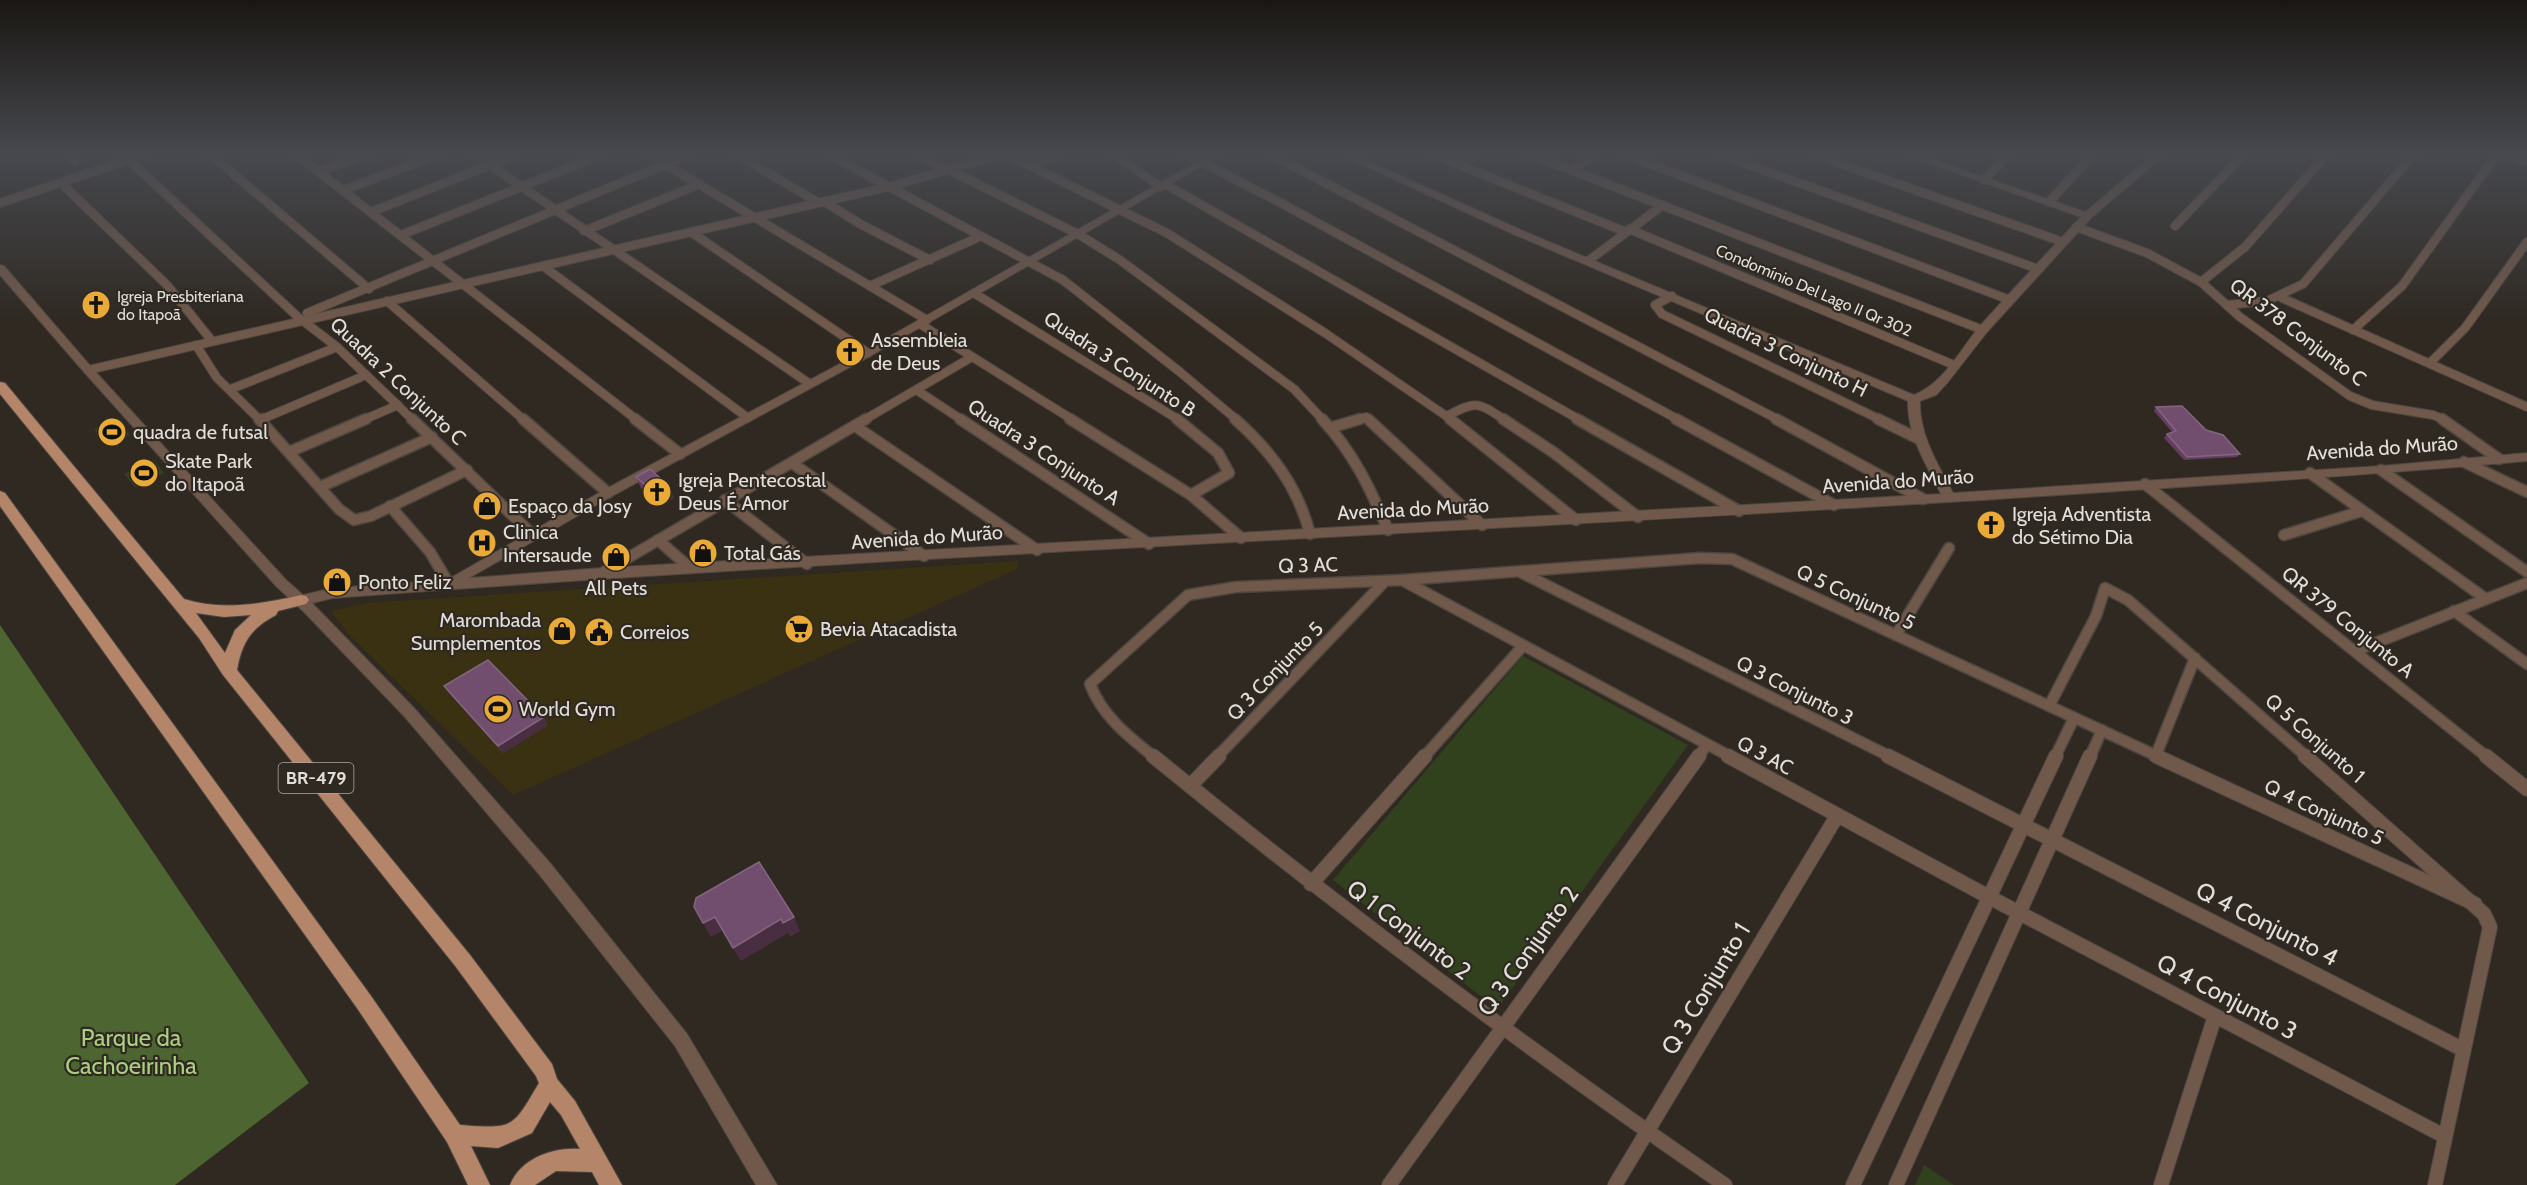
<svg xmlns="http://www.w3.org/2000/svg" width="2527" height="1185" font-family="Cabin,sans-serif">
  <rect width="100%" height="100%" fill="#2f2922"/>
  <g fill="#31411d">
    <polygon points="116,419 130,435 107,445 94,429"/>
    <polygon points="154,460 164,473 135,487 124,474"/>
    <polygon points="1523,656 1688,745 1497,1009 1333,880"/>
    <polygon points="1924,1165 1954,1185 1915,1185"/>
  </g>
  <polygon fill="#4d6530" points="0,625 309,1083 175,1185 0,1185"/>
  <polygon fill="#393111" points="1018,561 1017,569 513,795 348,634 331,611 366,603"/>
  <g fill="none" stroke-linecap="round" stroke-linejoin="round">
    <g stroke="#4c463f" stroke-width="10">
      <g id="minor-far2">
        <polyline points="67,154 75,161"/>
        <polyline points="210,154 369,289"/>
        <polyline points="296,154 637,420"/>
        <polyline points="474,154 810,384"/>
        <polyline points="648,154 927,320"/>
        <polyline points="736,154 819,203"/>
        <polyline points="828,154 1063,280 1180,372 1237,420"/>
        <polyline points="917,154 1078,234 1120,260 1294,389 1323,420"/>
        <polyline points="1006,154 1167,233 1325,333 1452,420"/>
        <polyline points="1113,154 1161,187"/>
        <polyline points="1186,154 1283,204 1679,420"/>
        <polyline points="1270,154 1779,420"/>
        <polyline points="1432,154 1626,232"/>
        <polyline points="1530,154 1983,330"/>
        <polyline points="1624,154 2010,300"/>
        <polyline points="1719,154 2038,269"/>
        <polyline points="1813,154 2063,242"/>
        <polyline points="2498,154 2527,162"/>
        <polyline points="129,160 298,317 337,347 413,420"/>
        <polyline points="1459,165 1475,154"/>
        <polyline points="1030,166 1060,154"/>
        <polyline points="1572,170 1596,154"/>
        <polyline points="320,171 368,154"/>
        <polyline points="1984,180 2009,154"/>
        <polyline points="61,183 167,285 212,341"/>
        <polyline points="1165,184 1580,420"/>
        <polyline points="344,190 439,154"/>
        <polyline points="825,202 862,225 930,260"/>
        <polyline points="2049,202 2093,154"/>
        <polyline points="0,203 146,154"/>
        <polyline points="371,212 518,154"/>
        <polyline points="2087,216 2160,154"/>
        <polyline points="2175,226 2244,154"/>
        <polyline points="2076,227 2147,253 2201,282 2240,317 2350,396 2372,405 2433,415 2445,420"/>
        <polyline points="1629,229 1954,365"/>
        <polyline points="584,231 700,184"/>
        <polyline points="691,232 868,353"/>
        <polyline points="401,235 603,154"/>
        <polyline points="1588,261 1663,205"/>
        <polyline points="543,266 748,418"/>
        <polyline points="2201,282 2245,247 2327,154"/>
        <polyline points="870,286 979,237"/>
        <polyline points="974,293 1179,420"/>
        <polyline points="1672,296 1655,305 1662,314 1881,420"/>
        <polyline points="2282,298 2527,407"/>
        <polyline points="387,301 524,420"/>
        <polyline points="2227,305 2267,301 2303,284 2414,154"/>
        <polyline points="307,313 690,154"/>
        <polyline points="920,324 1073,420"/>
        <polyline points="2353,330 2402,286 2497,154"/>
        <polyline points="196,345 217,378 260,420"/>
        <polyline points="2430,363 2465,328 2527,242"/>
        <polyline points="88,370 888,187 1002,154"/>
        <polyline points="231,389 337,347"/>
        <polyline points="918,391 962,420"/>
        <path d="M 1447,416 C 1477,400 1477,402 1505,420"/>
        <polyline points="260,420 366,375"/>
        <polyline points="363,420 398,405"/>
        <polyline points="864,420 972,357"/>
        <polyline points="1355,420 1366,417 1369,420"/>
      </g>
    </g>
    <g stroke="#4c463f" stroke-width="13">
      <g id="minor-far1">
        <polyline points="259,419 339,509 354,520 371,516 467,470"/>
        <polyline points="412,419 533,535"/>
        <polyline points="523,419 608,493"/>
        <polyline points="635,419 680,454"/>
        <polyline points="960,419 1149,544"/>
        <polyline points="1070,419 1191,495 1241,538"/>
        <polyline points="1177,419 1218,453 1229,473 1191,495"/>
        <path d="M 1235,419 C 1271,451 1298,487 1310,534"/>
        <path d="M 1322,419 C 1353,452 1370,488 1388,530"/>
        <polyline points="1368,419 1482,525"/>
        <polyline points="1450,419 1576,520"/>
        <polyline points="1503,419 1553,452 1638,517"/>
        <polyline points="1577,419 1739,511"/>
        <polyline points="1676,419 1834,505"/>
        <polyline points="1776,419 1923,499"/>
        <polyline points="1878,419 1921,440"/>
        <polyline points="2442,419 2499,459"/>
        <polyline points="260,420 263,419"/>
        <polyline points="855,426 1037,550"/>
        <polyline points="1333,427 1360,419"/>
        <polyline points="289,452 366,419"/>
        <polyline points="2464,462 2527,492"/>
        <polyline points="792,463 924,556"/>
        <polyline points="2381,470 2527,572"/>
        <polyline points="2310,473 2486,599"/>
        <polyline points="2145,484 2487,757"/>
        <polyline points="320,487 432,437"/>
        <polyline points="725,500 807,564"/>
        <polyline points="390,506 430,552 449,584"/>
        <polyline points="2284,535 2362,511"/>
        <polyline points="658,540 690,568"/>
        <polyline points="602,573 866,419"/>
        <polyline points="1522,573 1891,757"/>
        <polyline points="1402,580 1700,558 1732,559 2159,757"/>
        <polyline points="2454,611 2527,664"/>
        <polyline points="1896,635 1949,548"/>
        <polyline points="2355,651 2527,583"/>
        <polyline points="2049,706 2096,616 2105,588 2128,600 2307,757"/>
        <polyline points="2156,755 2195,658"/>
        <path d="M 1154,757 C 1129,737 1102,716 1090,684 L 1188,595 L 1236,587 L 1402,580 L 1731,757"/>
        <polyline points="1217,757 1385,581"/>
        <polyline points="1424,757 1522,647"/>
        <polyline points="1698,757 1706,746"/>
        <polyline points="2055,757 2074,718"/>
        <polyline points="2090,757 2102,730"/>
      </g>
    </g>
    <g stroke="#4c463f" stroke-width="16">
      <g id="minor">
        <path d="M 1153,756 C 1338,907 1528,1050 1725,1185"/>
        <polyline points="1728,756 1989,897 2444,1136"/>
        <polyline points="1888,756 2462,1049"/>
        <polyline points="2156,756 2475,904"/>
        <polyline points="2305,756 2484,914 2490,927 2435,1185"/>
        <polyline points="2486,756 2527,789"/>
        <polyline points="1191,785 1219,756"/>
        <polyline points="1311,884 1425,756"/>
        <polyline points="1389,1185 1699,756"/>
        <polyline points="1615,1185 1837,816"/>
        <polyline points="1853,1185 2056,756"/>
        <polyline points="1896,1185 2090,756"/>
        <polyline points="2161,1185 2215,1016"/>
      </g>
    </g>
    <g stroke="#4c463f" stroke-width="2">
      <path id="tertiary" d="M 1211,154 L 1223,154 L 872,355 L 612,496 L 469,578 L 602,568 L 1941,494 C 1926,464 1907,435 1908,401 L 1513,234 L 1339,154 L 1352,154 L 1521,230 L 1914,395 C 1944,383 1960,350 1980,326 C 2013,289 2047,253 2081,217 L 1903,154 L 1917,154 L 2091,214 L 2091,218 L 1987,332 L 1948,382 L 1936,395 L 1920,401 C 1919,435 1938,464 1953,493 L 2381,466 L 2527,453 L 2527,461 C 2351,477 2175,487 1998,499 C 1443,534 887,556 333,598 L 312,603 L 414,708 L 550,863 L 687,1034 L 777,1185 L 756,1185 L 675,1046 L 538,873 L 404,716 L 304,612 L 276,586 L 84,372 L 0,275 L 0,265 L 4,266 L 92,368 L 286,580 L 303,595 L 333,588 L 447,580 L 604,490 L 864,351 Z"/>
    </g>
    <g stroke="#4c463f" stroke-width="2">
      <path id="primary" d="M 0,382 L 5,383 L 184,599 C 223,611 262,604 301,595 L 306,596 L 309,600 L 306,604 L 278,611 L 276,615 C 251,628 242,642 237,670 L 470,955 L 552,1064 L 557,1079 L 575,1101 L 622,1185 L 599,1185 L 592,1172 L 556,1171 L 535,1185 L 510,1185 C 521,1158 553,1147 580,1149 L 561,1115 L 550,1102 L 532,1133 L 498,1148 L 471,1146 L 490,1185 L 468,1185 L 447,1142 L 357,1008 L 0,506 L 0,491 L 5,493 L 371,996 L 460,1125 C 514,1129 512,1129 539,1083 L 536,1076 L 456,967 L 223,675 L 199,638 L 0,394 ZM 196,613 L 224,617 L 251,615 L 235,630 L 225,653 Z"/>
    </g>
    <use href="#minor-far2" stroke="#70584b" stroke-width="8"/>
    <use href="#minor-far1" stroke="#70584b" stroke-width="10"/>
    <use href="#minor" stroke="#70584b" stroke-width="14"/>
    <use href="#tertiary" fill="#70584b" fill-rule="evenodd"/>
    <use href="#primary" fill="#b5856a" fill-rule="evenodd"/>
  </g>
  <g fill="#643d61">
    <polygon points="2156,407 2206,430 2240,454 2237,457 2184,460 2164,438 2167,434 2172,432 2154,411"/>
    <polygon points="636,477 669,486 674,498 660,505 641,488"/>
    <polygon points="444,686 548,725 503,753 449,693"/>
  </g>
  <g fill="#492e42">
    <polygon points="669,486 674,498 660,505 655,494"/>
    <polygon points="544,717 548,725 503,753 498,746"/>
    <polygon points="715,917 722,931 711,937 703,923"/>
    <polygon points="794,917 800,931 790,937 783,923"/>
    <polygon points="781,919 788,933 741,961 733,948"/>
  </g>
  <g fill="#724e6e" stroke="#84657f" stroke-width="1.5">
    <polygon points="2182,406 2206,430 2223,435 2240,454 2187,457 2167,434 2176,431 2156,407"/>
    <polygon points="650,469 669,486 655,494 636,477"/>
    <polygon points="488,660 544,717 498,746 444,686"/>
    <polygon points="759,862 794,917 783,923 781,919 733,948 715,917 703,923 694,907 696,898"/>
  </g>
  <linearGradient id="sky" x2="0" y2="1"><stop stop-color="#1a1713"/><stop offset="0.48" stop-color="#47494f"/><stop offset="1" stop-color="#47494f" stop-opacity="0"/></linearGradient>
  <rect width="2527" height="320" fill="url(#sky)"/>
  <defs>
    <g id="church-disc" transform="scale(1.5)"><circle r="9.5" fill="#eaaa38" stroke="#2f2922"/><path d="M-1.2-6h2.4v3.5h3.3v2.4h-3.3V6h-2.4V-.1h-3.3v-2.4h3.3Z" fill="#111"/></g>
    <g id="stadium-disc" transform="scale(1.5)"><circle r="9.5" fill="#eaaa38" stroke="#2f2922"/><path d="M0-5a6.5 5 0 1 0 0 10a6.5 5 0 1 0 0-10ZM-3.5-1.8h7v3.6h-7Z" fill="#111"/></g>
    <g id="shop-disc" transform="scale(1.5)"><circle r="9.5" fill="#eaaa38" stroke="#2f2922"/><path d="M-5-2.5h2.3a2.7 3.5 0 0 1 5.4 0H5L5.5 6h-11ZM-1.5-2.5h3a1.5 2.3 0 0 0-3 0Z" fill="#111"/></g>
    <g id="hospital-disc" transform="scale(1.5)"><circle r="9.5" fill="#eaaa38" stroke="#2f2922"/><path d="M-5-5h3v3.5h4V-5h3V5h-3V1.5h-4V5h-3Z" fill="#111"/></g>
    <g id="supermarket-disc" transform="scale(1.5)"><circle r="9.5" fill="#eaaa38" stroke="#2f2922"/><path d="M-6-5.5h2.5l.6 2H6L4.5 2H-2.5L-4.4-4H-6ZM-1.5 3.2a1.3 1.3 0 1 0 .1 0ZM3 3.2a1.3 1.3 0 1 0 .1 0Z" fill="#111"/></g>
    <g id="civic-disc" transform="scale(1.5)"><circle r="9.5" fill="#eaaa38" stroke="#2f2922"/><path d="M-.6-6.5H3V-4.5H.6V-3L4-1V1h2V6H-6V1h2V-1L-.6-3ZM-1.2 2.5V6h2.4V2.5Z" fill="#111"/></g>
  </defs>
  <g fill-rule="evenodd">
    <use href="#church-disc" x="96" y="305"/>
    <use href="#church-disc" x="850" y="352"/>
    <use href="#stadium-disc" x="112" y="432"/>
    <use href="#stadium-disc" x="144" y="473"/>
    <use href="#church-disc" x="657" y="492"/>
    <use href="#shop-disc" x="487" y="506"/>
    <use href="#church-disc" x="1991" y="525"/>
    <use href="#hospital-disc" x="482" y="543"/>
    <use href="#shop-disc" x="703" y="553"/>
    <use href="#shop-disc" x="616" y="557"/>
    <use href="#shop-disc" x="337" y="582"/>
    <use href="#supermarket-disc" x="799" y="629"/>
    <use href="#shop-disc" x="562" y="631"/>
    <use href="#civic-disc" x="599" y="632"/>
    <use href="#stadium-disc" x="498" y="709"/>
  </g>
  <g text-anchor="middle" stroke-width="4.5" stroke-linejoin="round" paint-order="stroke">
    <g font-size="16" fill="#e2ded9" stroke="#2f2922">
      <text transform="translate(1814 290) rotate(23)" y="6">Condomínio Del Lago II Qr 302</text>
    </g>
    <g font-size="16" fill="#e2ded9" stroke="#2f2922" text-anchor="start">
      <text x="117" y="302">Igreja Presbiteriana<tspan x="117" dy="18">do Itapoã</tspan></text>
    </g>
    <rect fill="#2f2922" stroke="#aca8a2" stroke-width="1.5" x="278.5" y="763" width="75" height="30" rx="4.5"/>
    <g font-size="18" font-weight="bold" fill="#e2ded9">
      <text x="316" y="784">BR-479</text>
    </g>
    <g font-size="20" fill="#e2ded9" stroke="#2f2922">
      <text transform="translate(2298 332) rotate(37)" y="7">QR 378 Conjunto C</text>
      <text transform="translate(1786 352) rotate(26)" y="7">Quadra 3 Conjunto H</text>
      <text transform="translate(1120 364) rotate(33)" y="7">Quadra 3 Conjunto B</text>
      <text transform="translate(398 381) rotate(43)" y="7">Quadra 2 Conjunto C</text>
      <text transform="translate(2382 448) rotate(-4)" y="7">Avenida do Murão</text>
      <text transform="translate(1044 452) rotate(33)" y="7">Quadra 3 Conjunto A</text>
      <text transform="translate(1898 481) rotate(-4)" y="7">Avenida do Murão</text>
      <text transform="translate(1413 509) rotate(-3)" y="7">Avenida do Murão</text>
      <text transform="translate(927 537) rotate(-4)" y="7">Avenida do Murão</text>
      <text transform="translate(1308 565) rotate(-2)" y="7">Q 3 AC</text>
      <text transform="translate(1856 597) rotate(25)" y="7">Q 5 Conjunto 5</text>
      <text transform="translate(2348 622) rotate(39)" y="7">QR 379 Conjunto A</text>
      <text transform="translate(1275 671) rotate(-46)" y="7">Q 3 Conjunto 5</text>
      <text transform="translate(1795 690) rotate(27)" y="7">Q 3 Conjunto 3</text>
      <text transform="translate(2315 738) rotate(41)" y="7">Q 5 Conjunto 1</text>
      <text transform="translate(1765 755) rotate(28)" y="7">Q 3 AC</text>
      <text transform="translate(2324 812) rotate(25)" y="7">Q 4 Conjunto 5</text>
    </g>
    <g font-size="20" fill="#e2ded9" stroke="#2f2922" text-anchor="start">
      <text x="871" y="347">Assembleia<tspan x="871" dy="23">de Deus</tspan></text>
      <text x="133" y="439">quadra de futsal</text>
      <text x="165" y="468">Skate Park<tspan x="165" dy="23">do Itapoã</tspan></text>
      <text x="678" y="487">Igreja Pentecostal<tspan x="678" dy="23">Deus É Amor</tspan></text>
      <text x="508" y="513">Espaço da Josy</text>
      <text x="2012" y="521">Igreja Adventista<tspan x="2012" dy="23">do Sétimo Dia</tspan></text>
      <text x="503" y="539">Clinica<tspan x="503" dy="23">Intersaude</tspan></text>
      <text x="724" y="560">Total Gás</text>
      <text x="358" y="589">Ponto Feliz</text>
      <text x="616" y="595" text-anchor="middle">All Pets</text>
      <text x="541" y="627" text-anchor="end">Marombada<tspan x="541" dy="23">Sumplementos</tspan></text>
      <text x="820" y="636">Bevia Atacadista</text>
      <text x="620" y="639">Correios</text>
      <text x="519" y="716">World Gym</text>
    </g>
    <g font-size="24" fill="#e2ded9" stroke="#2f2922">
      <text transform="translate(2267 924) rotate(27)" y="8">Q 4 Conjunto 4</text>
      <text transform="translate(1409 930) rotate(37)" y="8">Q 1 Conjunto 2</text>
      <text transform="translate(1528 951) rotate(-54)" y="8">Q 3 Conjunto 2</text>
      <text transform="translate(1706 989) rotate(-59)" y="8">Q 3 Conjunto 1</text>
      <text transform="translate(2227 997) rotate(28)" y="8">Q 4 Conjunto 3</text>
    </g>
    <g font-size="24" fill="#aad07f" stroke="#2f2922">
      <text x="131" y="1046">Parque da<tspan x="131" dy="28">Cachoeirinha</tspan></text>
    </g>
  </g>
</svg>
